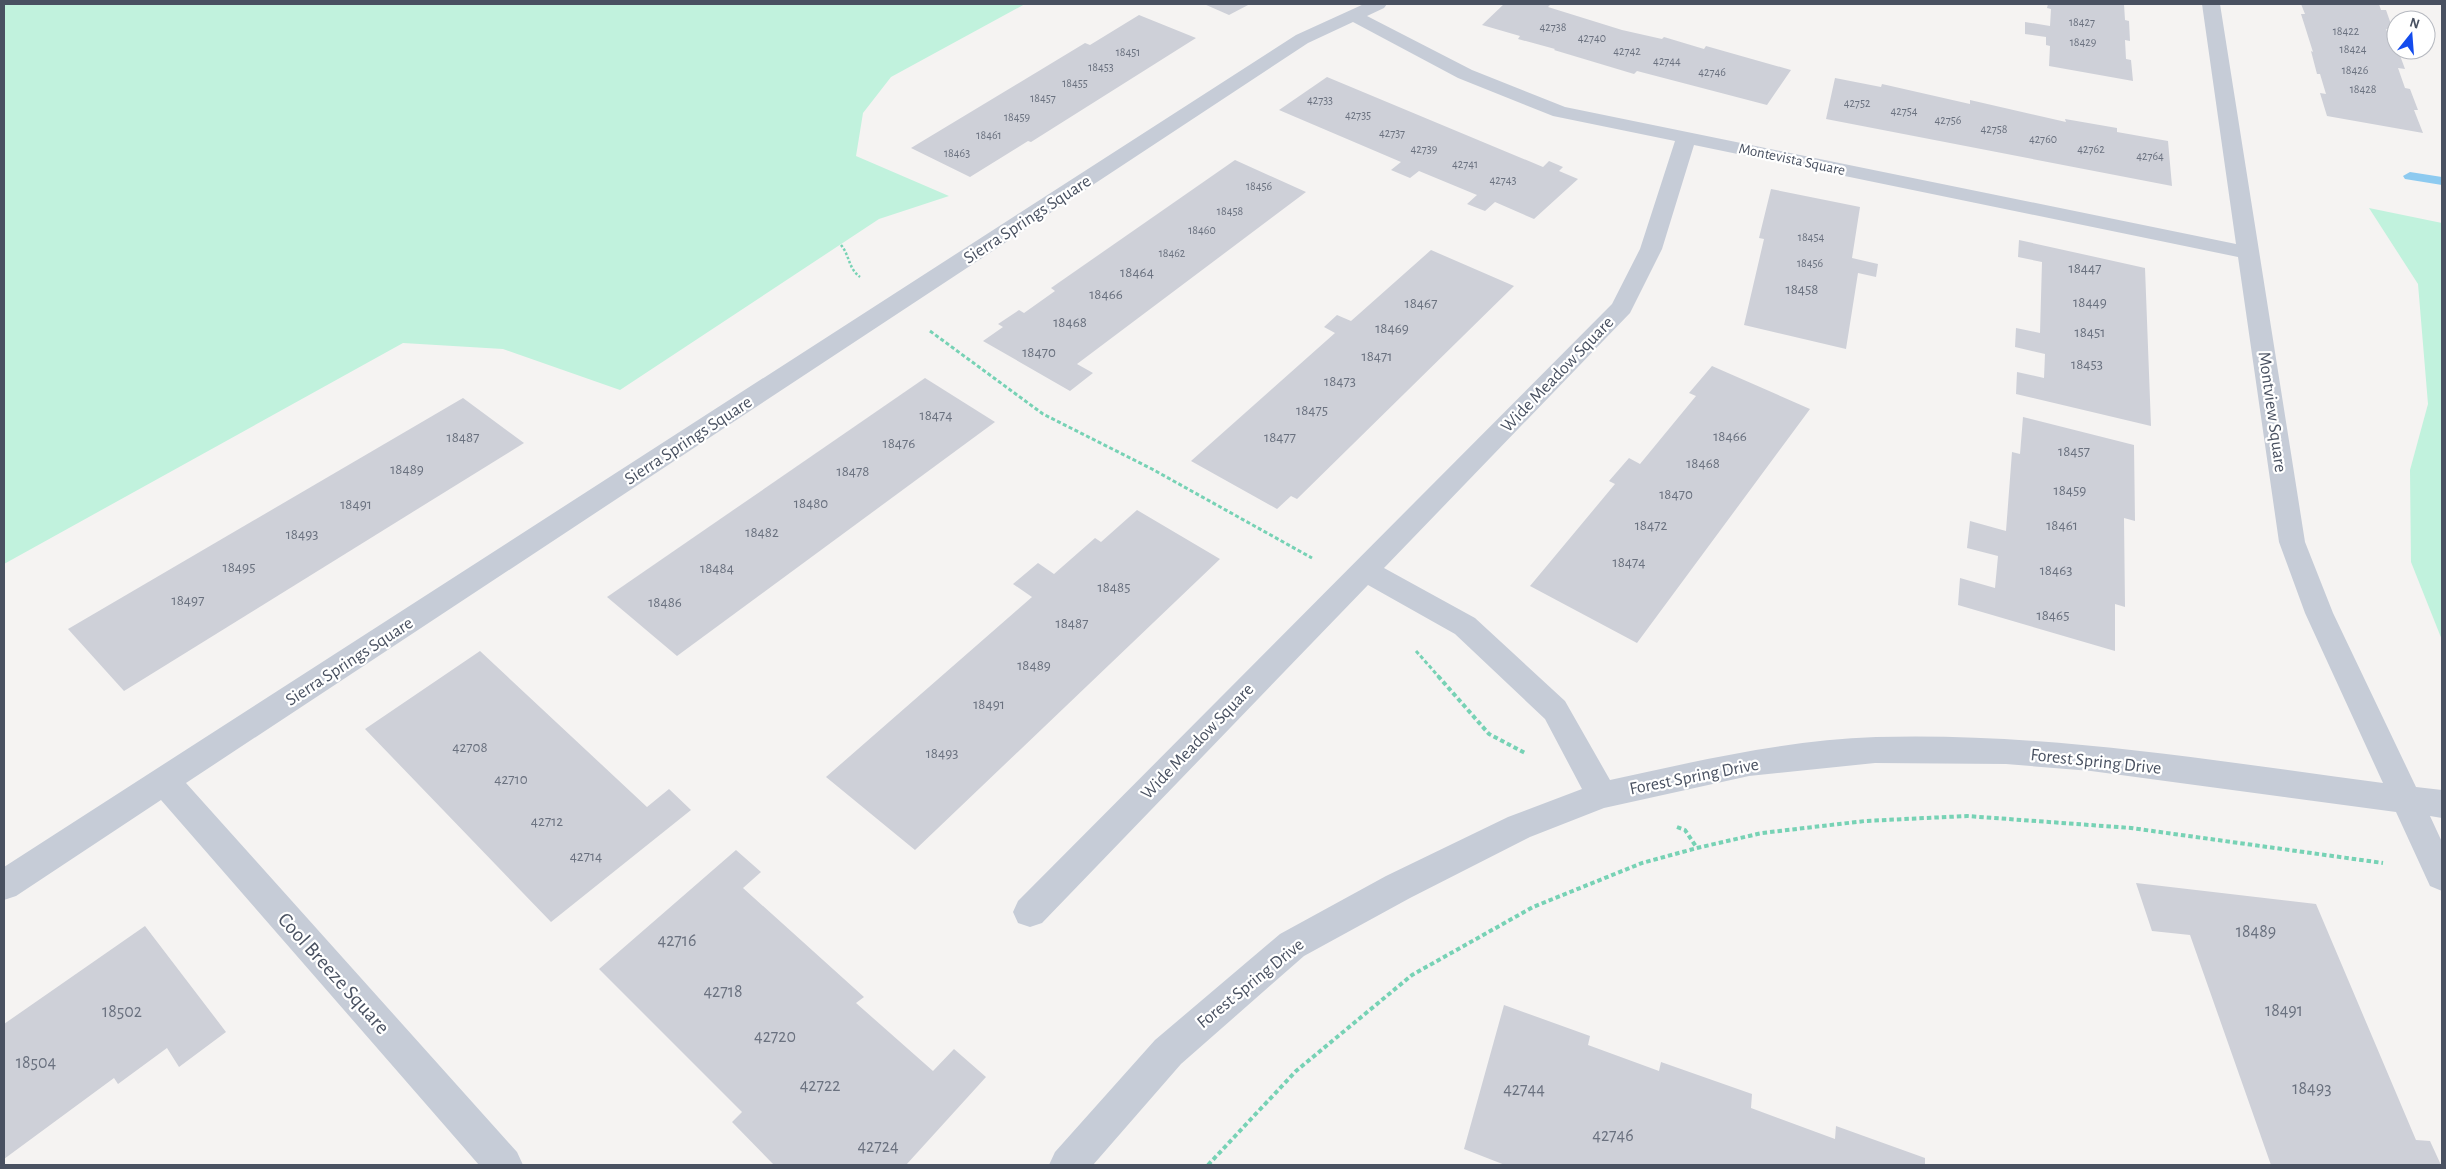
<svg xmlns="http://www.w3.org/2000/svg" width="2446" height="1169" font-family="'Alegreya Sans',sans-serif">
  <rect width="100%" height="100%" fill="#f5f3f2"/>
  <g fill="#c1f2dd">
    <polygon points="4,4 1025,4 891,77 863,113 856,156 949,196 879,219 620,390 503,349 403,343 4,564"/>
    <polygon points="2369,208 2442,223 2442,640 2411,562 2410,470 2428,404 2418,284"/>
  </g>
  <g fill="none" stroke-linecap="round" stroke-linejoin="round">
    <polygon fill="#8dcaf0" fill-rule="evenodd" points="2410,172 2442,177 2442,185 2405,179 2403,176"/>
  </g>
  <g fill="#ced0d8">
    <polygon points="1204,4 1250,4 1229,15"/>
    <polygon points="1504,4 1547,4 1550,5 1548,7 1622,30 1662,39 1664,37 1704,49 1706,46 1791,70 1767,105 1637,71 1634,74 1554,50 1555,49 1518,39 1520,36 1482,25"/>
    <polygon points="2048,4 2124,4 2125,20 2129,21 2130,41 2125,40 2126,59 2131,60 2133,81 2049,66 2050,46 2046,45 2046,37 2025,34 2025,22 2050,26 2051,9 2047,8"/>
    <polygon points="2301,4 2379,4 2381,10 2386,10 2393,30 2386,29 2393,47 2398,50 2405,69 2398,68 2405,88 2410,89 2418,110 2414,110 2423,133 2327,116 2320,93 2326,94 2320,74 2317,74 2311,51 2313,52 2301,14 2305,14"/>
    <polygon points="1139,15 1196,38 1031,142 1028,141 970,177 911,148 1085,43 1090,45"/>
    <polygon points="1327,77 1543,167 1549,161 1563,167 1559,171 1578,179 1534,219 1495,202 1485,211 1467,204 1477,195 1419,171 1410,178 1391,170 1401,162 1279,110"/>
    <polygon points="1835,78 1881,87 1882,84 1970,104 1970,100 2066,122 2065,119 2117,128 2117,132 2168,141 2172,186 1826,119"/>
    <polygon points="1235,160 1306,192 1077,364 1093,373 1070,391 983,341 1003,327 998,324 1019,310 1024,313 1055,291 1051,288"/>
    <polygon points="1771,189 1860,207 1852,258 1878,264 1876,277 1858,273 1846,349 1744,325 1764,239 1759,238"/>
    <polygon points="2019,240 2145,268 2151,426 2016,394 2017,372 2044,378 2045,354 2015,347 2016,328 2040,333 2042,262 2018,257"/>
    <polygon points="1431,250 1514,286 1297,499 1291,496 1277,509 1191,461 1335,333 1324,327 1337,315 1351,321"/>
    <polygon points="1712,366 1810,409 1637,643 1530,586 1615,484 1609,481 1629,458 1640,464 1696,396 1689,393"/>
    <polygon points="925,378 995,422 677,656 607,597"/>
    <polygon points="463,398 524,443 124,691 68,629"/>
    <polygon points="2023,417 2134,445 2135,521 2124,518 2125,607 2115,604 2115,651 1958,605 1960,578 1995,588 1998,556 1967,548 1970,521 2006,531 2012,452 2020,454"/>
    <polygon points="1137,510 1220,559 915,850 826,777 1032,597 1013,584 1038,563 1054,574 1095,538 1101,542"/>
    <polygon points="480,651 647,807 669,789 691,810 551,922 365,729"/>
    <polygon points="736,850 761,872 743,888 864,997 856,1003 933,1071 954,1049 986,1077 906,1165 774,1165 732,1122 742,1112 599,969"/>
    <polygon points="2136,883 2316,904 2416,1140 2430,1141 2441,1165 2271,1165 2190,935 2152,931"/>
    <polygon points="145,926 226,1032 179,1067 167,1048 118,1084 114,1078 4,1159 4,1024"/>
    <polygon points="1504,1005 1590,1036 1588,1045 1659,1071 1661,1062 1752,1094 1751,1108 1835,1139 1836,1126 1925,1158 1925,1165 1505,1165 1464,1149"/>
  </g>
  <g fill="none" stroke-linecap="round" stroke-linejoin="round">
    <path stroke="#77d2b5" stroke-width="2.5" stroke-dasharray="2.5 2" stroke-linecap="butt" d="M 841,245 C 850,256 848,268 860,277"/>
    <g stroke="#77d2b5" stroke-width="3" stroke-dasharray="4 2.5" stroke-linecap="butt">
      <polyline points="930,331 1043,414 1152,469 1312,558"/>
      <polyline points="1416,651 1439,677"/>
    </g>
    <g stroke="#77d2b5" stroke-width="4" stroke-dasharray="4.5 3" stroke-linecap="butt">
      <polyline points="1438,676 1489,734 1525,753"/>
      <polyline points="1677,827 1685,830 1697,848"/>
      <polyline points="1208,1165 1296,1071 1412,975 1533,907 1642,863 1697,848 1762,833 1865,821 1967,816 2131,828 2383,863"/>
    </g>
    <path fill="#c6ccd7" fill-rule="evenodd" d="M 1364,4 L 1387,4 L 1384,8 L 1367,16 L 1472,70 L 1565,107 L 2236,244 L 2202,4 L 2220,4 L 2305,542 L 2333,613 L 2416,787 L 2442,790 L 2442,818 L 2430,816 L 2442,842 L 2442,891 L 2430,886 L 2396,812 L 2091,771 L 2006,764 L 1875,763 L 1749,776 L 1604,808 L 1530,837 L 1410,898 L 1304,956 L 1181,1064 L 1093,1165 L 1049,1165 L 1055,1152 L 1155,1040 L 1280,934 L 1386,876 L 1508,817 L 1582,789 L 1545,719 L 1455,634 L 1368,585 L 1042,923 L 1030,927 L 1018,923 L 1013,912 L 1018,901 L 1612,304 L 1640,249 L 1675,141 L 1553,116 L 1458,78 L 1353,22 L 1308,43 L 186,783 L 517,1152 L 523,1165 L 479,1165 L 161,800 L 16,896 L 4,900 L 4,867 L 1296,35 ZM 1694,145 L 2238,257 L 2279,542 L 2305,613 L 2383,783 C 2215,761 2046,732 1876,737 C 1786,740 1697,761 1610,780 L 1565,701 L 1475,618 L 1384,568 L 1630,313 L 1662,249 Z"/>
  </g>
  <g text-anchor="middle" stroke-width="4.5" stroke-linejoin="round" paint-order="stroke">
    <g font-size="12" fill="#6a717f">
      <text x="2082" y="26">18427</text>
      <text x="1553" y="31">42738</text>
      <text x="2346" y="35">18422</text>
      <text x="1592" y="42">42740</text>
      <text x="2083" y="46">18429</text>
      <text x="2353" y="53">18424</text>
      <text x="1627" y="55">42742</text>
      <text x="1128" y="56">18451</text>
      <text x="1667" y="65">42744</text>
      <text x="1101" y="71">18453</text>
      <text x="2355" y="74">18426</text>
      <text x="1712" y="76">42746</text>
      <text x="1075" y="87">18455</text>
      <text x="2363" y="93">18428</text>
      <text x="1043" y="102">18457</text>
      <text x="1320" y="104">42733</text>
      <text x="1857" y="107">42752</text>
      <text x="1904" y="115">42754</text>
      <text x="1358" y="119">42735</text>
      <text x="1017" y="121">18459</text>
      <text x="1948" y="124">42756</text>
      <text x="1994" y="133">42758</text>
      <text x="1392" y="137">42737</text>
      <text x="989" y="139">18461</text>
      <text x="2043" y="143">42760</text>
      <text x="1424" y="153">42739</text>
      <text x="2091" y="153">42762</text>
      <text x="957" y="157">18463</text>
      <text x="2150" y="160">42764</text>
      <text x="1465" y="168">42741</text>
      <text x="1503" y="184">42743</text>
      <text x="1259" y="190">18456</text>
      <text x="1230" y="215">18458</text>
      <text x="1202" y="234">18460</text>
      <text x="1811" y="241">18454</text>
      <text x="1172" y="257">18462</text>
      <text x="1810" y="267">18456</text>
    </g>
    <g font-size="15" fill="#495161" stroke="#fff">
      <text transform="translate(1792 159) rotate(12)" y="5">Montevista Square</text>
    </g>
    <g font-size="15" fill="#6a717f">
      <text x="2085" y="273">18447</text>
      <text x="1137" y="277">18464</text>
      <text x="1802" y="294">18458</text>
      <text x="1106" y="299">18466</text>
      <text x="2090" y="307">18449</text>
      <text x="1421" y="308">18467</text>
      <text x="1070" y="327">18468</text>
      <text x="1392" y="333">18469</text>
      <text x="2090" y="337">18451</text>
      <text x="1039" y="357">18470</text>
      <text x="1377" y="361">18471</text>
      <text x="2087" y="369">18453</text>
      <text x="1340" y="386">18473</text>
      <text x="1312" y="415">18475</text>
      <text x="936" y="420">18474</text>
      <text x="1730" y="441">18466</text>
      <text x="463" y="442">18487</text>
      <text x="1280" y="442">18477</text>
      <text x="899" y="448">18476</text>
      <text x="2074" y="456">18457</text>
      <text x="1703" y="468">18468</text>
      <text x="407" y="474">18489</text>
      <text x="853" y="476">18478</text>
      <text x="2070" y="495">18459</text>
      <text x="1676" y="499">18470</text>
      <text x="811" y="508">18480</text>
      <text x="356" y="509">18491</text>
      <text x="1651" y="530">18472</text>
      <text x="2062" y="530">18461</text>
      <text x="762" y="537">18482</text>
      <text x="302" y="539">18493</text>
      <text x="1629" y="567">18474</text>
      <text x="239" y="572">18495</text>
      <text x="717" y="573">18484</text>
      <text x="2056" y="575">18463</text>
      <text x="1114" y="592">18485</text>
      <text x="188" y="605">18497</text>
      <text x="665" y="607">18486</text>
      <text x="2053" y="620">18465</text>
      <text x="1072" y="628">18487</text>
      <text x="1034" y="670">18489</text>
      <text x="989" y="709">18491</text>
      <text x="470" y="752">42708</text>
      <text x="942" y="758">18493</text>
      <text x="511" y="784">42710</text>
      <text x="547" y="826">42712</text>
      <text x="586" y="861">42714</text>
    </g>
    <g font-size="18" fill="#495161" stroke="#fff">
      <text transform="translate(1027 219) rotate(-33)" y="6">Sierra Springs Square</text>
      <text transform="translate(1557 374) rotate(-46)" y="6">Wide Meadow Square</text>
      <text transform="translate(2273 412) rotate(82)" y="6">Montview Square</text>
      <text transform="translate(688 440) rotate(-33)" y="6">Sierra Springs Square</text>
      <text transform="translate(349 661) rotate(-33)" y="6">Sierra Springs Square</text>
      <text transform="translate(1197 741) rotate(-46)" y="6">Wide Meadow Square</text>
      <text transform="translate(2096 761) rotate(6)" y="6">Forest Spring Drive</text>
      <text transform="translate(1694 776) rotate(-11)" y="6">Forest Spring Drive</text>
      <text transform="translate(1250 983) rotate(-39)" y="6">Forest Spring Drive</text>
    </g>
    <g font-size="18" fill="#6a717f">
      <text x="2256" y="937">18489</text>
      <text x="677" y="946">42716</text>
      <text x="723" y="997">42718</text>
      <text x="2284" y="1016">18491</text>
      <text x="122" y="1017">18502</text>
      <text x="775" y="1042">42720</text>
      <text x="36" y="1068">18504</text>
      <text x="820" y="1091">42722</text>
      <text x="2312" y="1094">18493</text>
      <text x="1524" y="1095">42744</text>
      <text x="1613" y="1141">42746</text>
      <text x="878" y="1152">42724</text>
    </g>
    <g font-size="21" fill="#495161" stroke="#fff">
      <text transform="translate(334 973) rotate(48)" y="7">Cool Breeze Square</text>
    </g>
  </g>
  <rect width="2446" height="1169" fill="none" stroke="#495161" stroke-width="10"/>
  <g transform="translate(2411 35) rotate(17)"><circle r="24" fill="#ffffff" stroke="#b6b9c0"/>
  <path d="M0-4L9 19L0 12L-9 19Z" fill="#144ced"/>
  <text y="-8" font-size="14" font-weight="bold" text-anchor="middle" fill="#495161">N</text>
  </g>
</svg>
